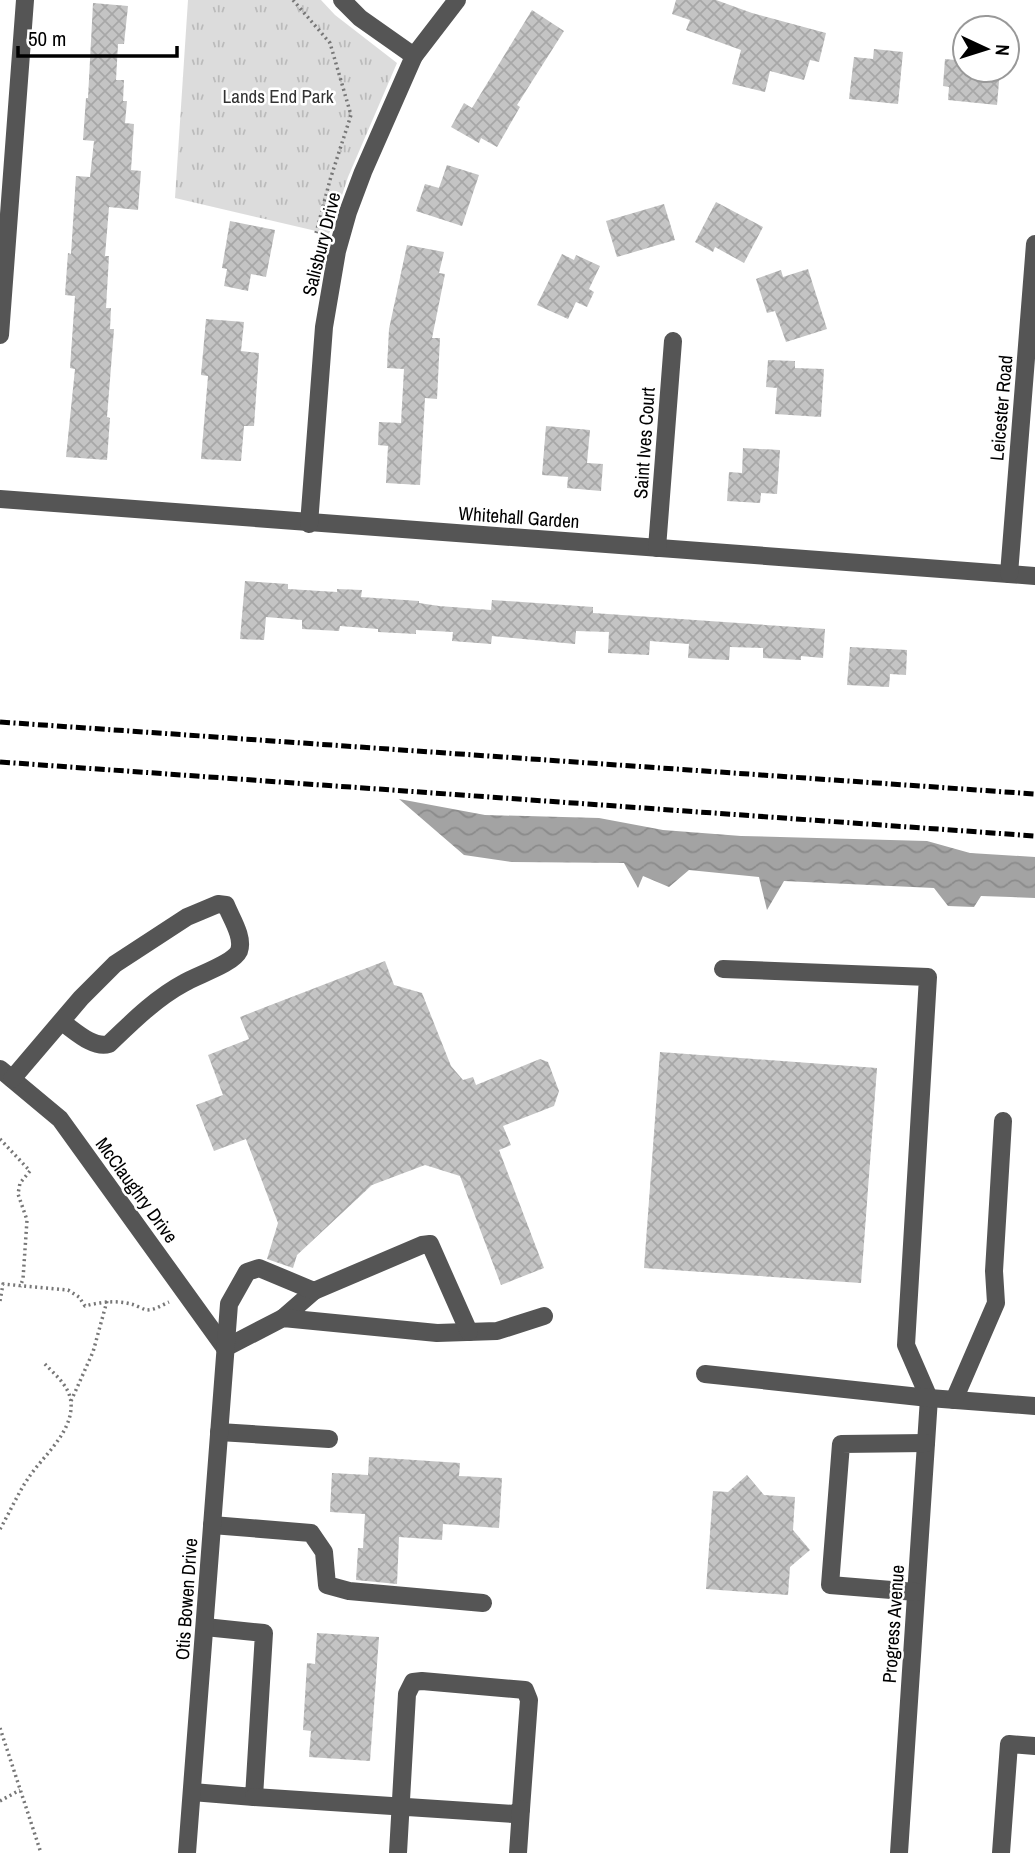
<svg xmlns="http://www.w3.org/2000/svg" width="1035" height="1853" font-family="'Archivo Narrow',sans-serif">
  <defs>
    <pattern id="park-tufts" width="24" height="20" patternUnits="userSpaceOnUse" patternTransform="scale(1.75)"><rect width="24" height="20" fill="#dcdcdc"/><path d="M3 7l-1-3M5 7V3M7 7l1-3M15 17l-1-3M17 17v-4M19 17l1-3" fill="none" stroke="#bbb"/></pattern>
    <pattern id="water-waves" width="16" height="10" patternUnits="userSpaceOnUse" patternTransform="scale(1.75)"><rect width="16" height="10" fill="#a3a3a3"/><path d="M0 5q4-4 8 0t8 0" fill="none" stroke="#8b8b8b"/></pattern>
    <pattern id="building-cross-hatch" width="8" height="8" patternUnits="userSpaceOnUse" patternTransform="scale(1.75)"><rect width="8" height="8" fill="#c4c4c4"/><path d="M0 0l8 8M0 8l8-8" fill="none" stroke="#a7a7a7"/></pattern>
  </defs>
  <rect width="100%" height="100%" fill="#fff"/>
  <polygon fill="url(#park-tufts)" points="188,0 321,0 335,15 397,63 348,177 329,234 175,198"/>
  <polygon fill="url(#water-waves)" points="399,799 485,815 599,818 663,830 741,836 927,841 970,853 1035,857 1035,898 981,896 974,907 948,906 934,888 784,881 767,910 759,877 689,870 669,887 643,876 638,888 624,863 512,862 464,855"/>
  <g fill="url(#building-cross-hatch)">
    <polygon points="676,0 716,0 752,13 826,33 819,62 810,60 804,80 770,71 765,92 732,84 741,50 686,30 690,20 672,14"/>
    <polygon points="93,3 128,6 124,44 118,44 116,80 124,80 123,101 127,101 125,123 134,124 131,170 141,171 138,210 109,207 105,256 109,256 106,308 111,308 110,329 114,329 107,417 110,418 107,460 66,457 75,369 70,368 75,296 65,295 68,253 71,254 76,176 90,177 94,141 83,140 86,98 88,98"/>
    <polygon points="532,10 564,31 517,105 520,107 497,147 481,138 479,143 451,127 464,103 472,108"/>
    <polygon points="874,49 903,52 898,104 849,99 854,57 873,59"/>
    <polygon points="945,59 965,61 965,70 1000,70 997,105 948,100 949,87 943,86"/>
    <polygon points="447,165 479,175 462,226 416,211 425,184 439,188"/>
    <polygon points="716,202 763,227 744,263 715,247 713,252 695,242"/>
    <polygon points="664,204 675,240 617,257 606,221"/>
    <polygon points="230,221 275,230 266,277 251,274 248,291 224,286 227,269 222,268"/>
    <polygon points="407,245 444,252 439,273 445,274 432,338 440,338 437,399 425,398 420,485 386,483 388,446 378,445 379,422 401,423 404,369 387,368 389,329"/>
    <polygon points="562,254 574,260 576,255 600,266 589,289 594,292 587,307 576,302 568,319 537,305"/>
    <polygon points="808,269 827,329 786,342 775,311 767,313 756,279 781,270 783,277"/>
    <polygon points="206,319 244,322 241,351 259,353 254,426 244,426 241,461 201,459 208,376 201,375"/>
    <polygon points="768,360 795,361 795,368 824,369 821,417 775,414 777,388 766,387"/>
    <polygon points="546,426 590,430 587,463 603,464 601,491 567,488 568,477 542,475"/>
    <polygon points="743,448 780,450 777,494 761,493 760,503 727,501 729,472 742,473"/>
    <polygon points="245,581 288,584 288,589 337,592 337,589 362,590 361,597 419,601 419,603 439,606 491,610 492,600 593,607 593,613 825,629 823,658 801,656 801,660 763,658 763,648 730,647 729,660 688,658 689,644 650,641 649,655 608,653 609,632 576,631 575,644 492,636 491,644 452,641 453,632 416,630 416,634 378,632 378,629 340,626 339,631 302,629 302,620 266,617 264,640 240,639"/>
    <polygon points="850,647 907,650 906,675 890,674 889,687 847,685"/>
    <polygon points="385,961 394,985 422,993 451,1066 463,1080 473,1077 476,1085 540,1059 548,1062 559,1091 554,1106 503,1126 511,1145 499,1150 544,1268 501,1285 460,1176 425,1165 372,1185 297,1255 293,1268 267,1259 278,1223 246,1139 214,1151 196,1105 223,1095 208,1055 249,1039 240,1017"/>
    <polygon points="660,1052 877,1068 861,1283 644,1268"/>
    <polygon points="369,1457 460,1463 459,1476 502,1478 499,1528 443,1524 442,1540 399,1537 397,1584 356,1580 358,1548 363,1548 365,1514 330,1512 332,1473 368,1475"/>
    <polygon points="747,1475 764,1495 795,1497 793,1530 810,1550 790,1567 788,1595 706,1589 713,1491 728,1492"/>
    <polygon points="317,1633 379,1637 370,1761 309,1757 311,1731 303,1730 307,1663 315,1664"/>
  </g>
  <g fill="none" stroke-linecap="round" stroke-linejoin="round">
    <g stroke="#777" stroke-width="3.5" stroke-dasharray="2 3.5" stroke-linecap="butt">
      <polyline points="293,0 330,43 351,115 330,180 316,233"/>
      <polyline points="0,1139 30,1171 20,1183 18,1194 27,1220 23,1279 20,1287"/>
      <path d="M 0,1301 L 3,1284 L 68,1290 L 79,1297 L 85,1306 C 100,1302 116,1300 131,1304 C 136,1305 142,1309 147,1310 C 155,1310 162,1305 169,1302"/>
      <polyline points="71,1401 93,1352 107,1301"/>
      <path d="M 0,1529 C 10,1512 18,1493 29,1477 C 44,1455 73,1432 71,1403 C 70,1386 54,1374 44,1363"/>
      <polyline points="0,1728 41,1853"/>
      <polyline points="0,1801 20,1790"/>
    </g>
    <g stroke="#555" stroke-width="18">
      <polyline points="342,0 360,18 414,56"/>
      <polyline points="0,335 25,0"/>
      <polyline points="0,499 1035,576"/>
      <polyline points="309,524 324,327 337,251 348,212 363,172 414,56 457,0"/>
      <polyline points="657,548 673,341"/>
      <polyline points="1009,574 1035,244"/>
      <polyline points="723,969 928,977 906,1345 929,1398 899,1853"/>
      <polyline points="0,1069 60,1119 225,1348"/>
      <path d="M 12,1079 L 81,998 L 115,964 L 187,917 L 218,904 L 226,905 C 231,918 244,937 239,951 C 233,964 197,975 184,983 C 156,998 132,1022 109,1044 C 93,1049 74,1030 62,1022"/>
      <polyline points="283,1318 314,1291"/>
      <polyline points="225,1348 283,1318 437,1333 497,1331 544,1316"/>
      <polyline points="705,1374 929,1398 1035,1406"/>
      <polyline points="954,1400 996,1303 994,1271 1003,1121"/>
      <polyline points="219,1432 329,1439"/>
      <polyline points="212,1525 311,1533 324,1552 327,1585 349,1591 483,1603"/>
      <polyline points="916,1592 830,1585 841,1444 926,1443"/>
      <polyline points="192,1792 254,1797 264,1633 205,1627"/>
      <polyline points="254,1797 514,1814 521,1809 529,1700 525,1690 422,1681 413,1682 407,1694 398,1853"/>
      <polyline points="187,1853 229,1304 247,1272 259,1268 314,1291 422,1245 430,1244 469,1332"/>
      <polyline points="518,1853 521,1809"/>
      <polyline points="1001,1853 1009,1744 1035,1746"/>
    </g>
    <g stroke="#000" stroke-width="5" stroke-dasharray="10 3.5 2 3.5" stroke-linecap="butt">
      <polyline points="0,722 1035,794"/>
      <polyline points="0,762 1035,836"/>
    </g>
  </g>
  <g text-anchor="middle" stroke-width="5" stroke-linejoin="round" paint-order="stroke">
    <g font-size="19" fill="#333" stroke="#fff">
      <text x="278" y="103">Lands End Park</text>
    </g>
    <g font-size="19" fill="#000" stroke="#fff">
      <text transform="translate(321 244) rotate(-76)" y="7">Salisbury Drive</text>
      <text transform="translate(1001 408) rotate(-85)" y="7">Leicester Road</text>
      <text transform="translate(644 443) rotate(-86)" y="7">Saint Ives Court</text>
      <text transform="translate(519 517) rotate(4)" y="7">Whitehall Garden</text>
      <text transform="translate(137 1190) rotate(54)" y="7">McClaughry Drive</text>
      <text transform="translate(186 1599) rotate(-86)" y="7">Otis Bowen Drive</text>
      <text transform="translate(893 1624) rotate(-86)" y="7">Progress Avenue</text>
    </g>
  </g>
  <g transform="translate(986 49) rotate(94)"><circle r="33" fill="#ffffff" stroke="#999999" stroke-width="2"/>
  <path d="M0-5L12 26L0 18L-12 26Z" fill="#000000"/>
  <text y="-10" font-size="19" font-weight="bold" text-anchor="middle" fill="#000000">N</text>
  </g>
  <path d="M18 46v10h159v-10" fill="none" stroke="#000000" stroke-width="3.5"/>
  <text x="28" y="46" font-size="21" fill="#000000" stroke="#ffffff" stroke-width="5" paint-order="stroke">50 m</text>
</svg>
